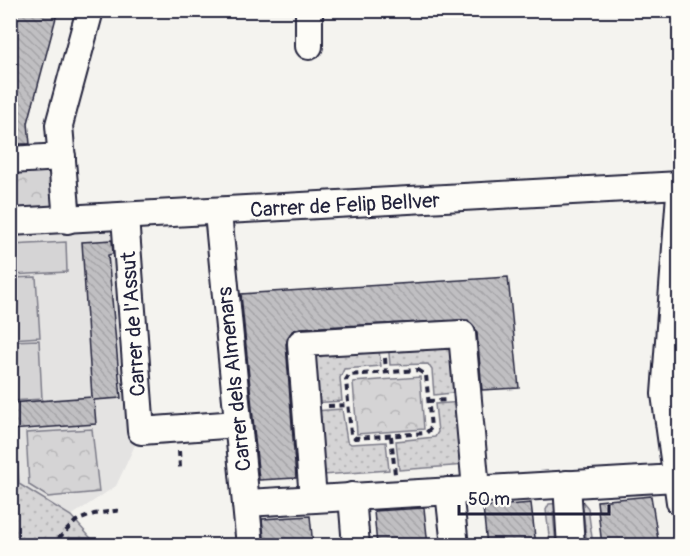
<svg xmlns="http://www.w3.org/2000/svg" width="690" height="556" font-family="Pangolin,sans-serif">
  <defs>
    <pattern id="grass-dots" width="8" height="8" patternUnits="userSpaceOnUse" patternTransform="scale(1.5)"><rect width="8" height="8" fill="#d5d4d5"/><path d="M2 2h.1M6 6h.1" fill="none" stroke="#b7b6b8" stroke-width="1.8" stroke-linecap="round"/></pattern>
    <pattern id="park-crowns" width="20" height="18" patternUnits="userSpaceOnUse" patternTransform="scale(1.5)"><rect width="20" height="18" fill="#d5d4d5"/><path d="M2 6a3 3 0 1 1 6 0M12 15a3 3 0 1 1 6 0" fill="none" stroke="#b7b6b8"/></pattern>
    <pattern id="building-back-hatch" width="6" height="6" patternUnits="userSpaceOnUse" patternTransform="scale(1.5)"><rect width="6" height="6" fill="#c0bfc2"/><path d="M-1 5l2 2M0 0l6 6M5-1l2 2" fill="none" stroke="#a5a4a8"/></pattern>
  </defs>
  <rect width="100%" height="100%" fill="#f4f3ef"/>
  <filter id="ink" filterUnits="userSpaceOnUse"><feTurbulence type="fractalNoise" baseFrequency=".0167" numOctaves="2"/><feDisplacementMap in="SourceGraphic" scale="12" xChannelSelector="R" yChannelSelector="G"/><feConvolveMatrix kernelMatrix="1 2 1 2 8 2 1 2 1" color-interpolation-filters="sRGB"/></filter>
  <g filter="url(#ink)">
    <polygon fill="#e4e3e2" points="113,230 135,445 116,486 71,516 19,484 16,433 10,433 10,235"/>
    <g fill="url(#grass-dots)" stroke="#7c7b88" stroke-width="1.5">
      <polygon points="457,339 461,392 434,395 432,370 428,364 390,365 388,342"/>
      <polygon points="378,343 381,366 344,369 340,378 342,401 312,403 308,346"/>
      <polygon points="463,402 466,465 399,470 396,441 435,437 438,432 435,404"/>
      <polygon points="342,409 347,441 351,444 386,442 389,470 323,475 314,411"/>
      <polygon points="11,433 16,433 19,484 71,516 97,545 11,545"/>
      <polygon points="583,502 588,508 593,545 587,545 583,510 571,503"/>
      <polygon points="562,503 562,509 553,512 556,545 550,545 546,510 549,504"/>
    </g>
    <g fill="url(#park-crowns)" stroke="#7c7b88" stroke-width="1.5">
      <polygon points="56,169 58,210 11,212 11,172"/>
      <polygon points="420,377 424,429 357,434 353,382"/>
      <polygon points="92,429 99,492 48,497 29,485 26,433"/>
    </g>
    <g fill="#d5d4d5" stroke="#7c7b88" stroke-width="1.5">
      <polygon points="66,242 67,272 11,275 11,245"/>
      <polygon points="36,277 40,337 11,339 11,278"/>
      <polygon points="39,340 42,399 11,401 11,341"/>
    </g>
    <g fill="url(#building-back-hatch)" stroke="#22223b" stroke-width="1.5">
      <polygon points="10,10 58,10 28,123 30,144 10,144"/>
      <polygon points="112,240 113,254 108,255 121,398 94,400 96,424 10,430 10,403 92,397 82,242"/>
      <polygon points="508,277 519,388 482,390 477,333 468,320 300,328 292,331 286,344 296,478 259,480 241,294"/>
      <polygon points="651,496 659,546 602,546 597,501"/>
      <polygon points="531,503 536,546 487,546 483,507"/>
      <polygon points="424,508 428,546 377,546 374,511"/>
      <polygon points="310,516 313,546 265,546 262,519"/>
    </g>
    <g fill="none" stroke-linecap="round" stroke-linejoin="round">
      <g stroke="#22223b" stroke-width="30">
        <g id="minor">
          <polyline points="309,10 309,46"/>
          <polyline points="10,160 62,157"/>
          <polyline points="680,194 665,394 680,502"/>
          <polyline points="218,213 250,546"/>
          <polyline points="125,217 141,431 238,424"/>
          <polyline points="67,220 59,125 90,10"/>
          <polyline points="10,222 680,185"/>
          <polyline points="567,484 571,546"/>
          <polyline points="449,491 455,546"/>
          <polyline points="352,496 356,546"/>
          <polyline points="313,499 301,343 462,334 476,489"/>
          <polyline points="246,503 676,478"/>
        </g>
      </g>
      <g stroke="#22223b" stroke-width="4" stroke-dasharray="6 4.5" stroke-linecap="butt">
        <polyline points="385,358 386,372"/>
        <polygon points="418,370 426,375 431,428 426,433 355,438 351,434 346,380 349,375"/>
        <polyline points="428,401 448,400"/>
        <polyline points="328,406 348,405"/>
        <polyline points="391,436 395,474"/>
        <polyline points="179,451 180,468"/>
        <polyline points="51,546 76,521 94,514 122,510"/>
      </g>
      <use href="#minor" stroke="#fdfcf7" stroke-width="26"/>
    </g>
  </g>
  <g text-anchor="middle" stroke-width="4.5" stroke-linejoin="round" paint-order="stroke">
    <g font-size="21" fill="#22223b" stroke="#fdfcf7">
      <text transform="translate(345 205) rotate(-3)" y="7">Carrer de Felip Bellver</text>
      <text transform="translate(133 324) rotate(-94)" y="7">Carrer de l'Assut</text>
      <text transform="translate(234 379) rotate(-96)" y="7">Carrer dels Almenars</text>
    </g>
  </g>
  <rect width="690" height="556" fill="none" stroke="#fdfcf7" stroke-width="36"/>
  <rect x="18" y="18" width="654" height="520" fill="none" stroke="#22223b" stroke-width="2" filter="url(#ink)"/>
  <path d="M459 505v9h150v-9" fill="none" stroke="#22223b" stroke-width="3"/>
  <text x="468" y="505" font-size="18" fill="#22223b" stroke="#fdfcf7" stroke-width="4.5" paint-order="stroke">50 m</text>
</svg>
